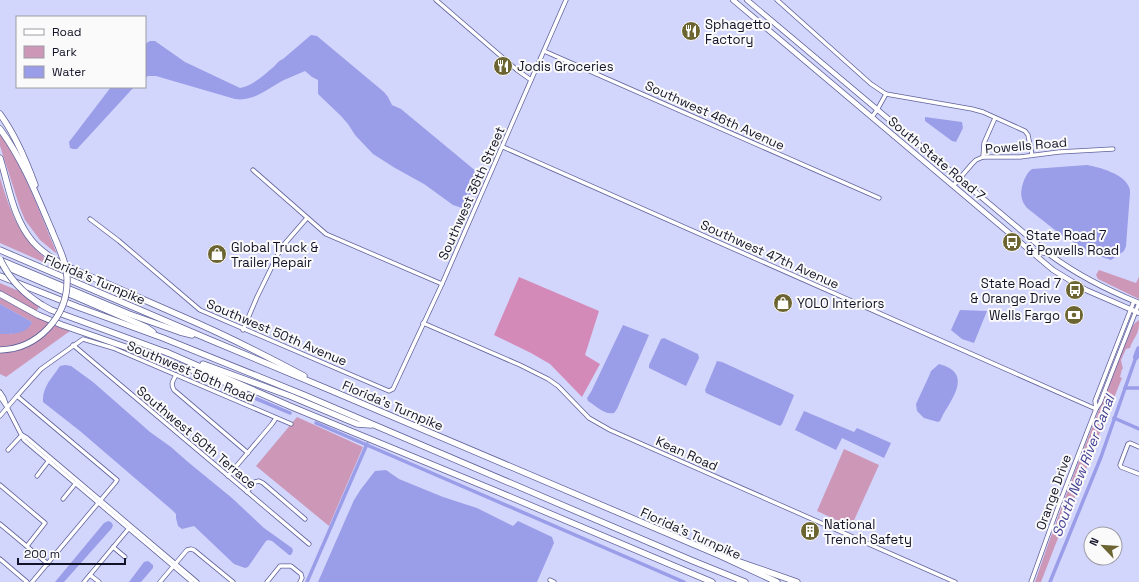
<svg xmlns="http://www.w3.org/2000/svg" width="1139" height="582" font-family="'Space Grotesk',sans-serif">
  <rect width="100%" height="100%" fill="#d3d6fc"/>
  <g fill="#cd97b8">
    <path d="M 0,134 C 25,170 40,213 57,254 L 40,240 L 25,220 L 20,208 L 0,146 Z"/>
    <path d="M 0,178 C 11,212 17,234 45,258 L 43,262 L 0,243 Z"/>
    <polygon points="1099,270 1136,283 1139,277 1139,299 1098,279 1096,275"/>
    <polygon points="0,283 42,301 36,312 0,292"/>
    <polygon points="0,298 30,314 70,331 6,377 0,374 0,334 11,334 32,322 0,304"/>
    <path d="M 1139,320 C 1139,324 1139,328 1138,331 C 1136,337 1132,341 1130,348 L 1126,349 L 1121,360 L 1123,369 L 1122,369 L 1120,377 L 1122,378 L 1099,435 L 1091,458 L 1082,479 L 1064,526 L 1058,538 L 1041,582 L 1035,582 C 1064,496 1098,412 1132,327 L 1135,323 Z"/>
    <polygon points="297,417 363,447 329,526 256,466"/>
    <polygon points="844,449 879,465 851,527 817,511"/>
  </g>
  <polygon fill="#d48ab9" points="519,277 599,311 585,355 600,364 582,397 550,364 531,353 494,335"/>
  <g fill="#9a9de8">
    <path d="M 311,35 L 317,36 L 384,92 L 388,97 L 392,105 L 401,109 L 477,172 L 478,176 L 466,205 L 462,208 L 453,205 L 424,184 L 395,168 L 373,154 L 355,135 L 348,124 L 341,116 L 318,94 L 318,80 L 312,77 L 305,71 C 298,74 291,77 284,80 C 268,88 254,102 235,99 L 156,76 L 148,76 L 145,78 L 145,44 L 150,41 L 155,41 L 185,62 L 240,88 C 251,86 262,77 271,69 C 276,66 277,61 283,59 Z"/>
    <polygon points="111,87 134,87 77,149 73,149 70,148 69,142"/>
    <polygon points="925,117 962,122 963,128 956,142 952,141 925,121"/>
    <path d="M 1087,165 C 1099,167 1124,174 1129,187 C 1130,189 1130,191 1130,193 L 1126,246 L 1124,251 L 1111,260 L 1093,254 L 1060,234 L 1027,208 C 1025,205 1023,203 1022,199 C 1019,191 1025,173 1032,169 Z"/>
    <path d="M 0,304 L 32,322 C 27,335 11,334 0,334 Z"/>
    <polygon points="960,310 987,311 974,343 962,339 951,330"/>
    <path d="M 623,325 L 649,335 L 617,409 L 614,413 C 604,415 596,406 588,401 L 587,398 L 591,392 Z"/>
    <polygon points="664,338 698,354 699,358 686,386 649,368 649,365 661,339"/>
    <polygon points="717,361 722,362 792,394 794,395 793,398 782,424 780,426 706,393 705,390"/>
    <path d="M 939,364 C 973,373 953,397 942,417 L 940,421 L 938,422 L 924,418 L 917,411 L 916,404 L 929,376 L 931,371 Z"/>
    <path d="M 65,365 L 71,366 L 93,382 L 150,432 L 171,447 L 188,462 L 232,498 L 264,528 L 292,548 L 293,551 L 291,555 L 289,555 L 272,541 L 268,540 L 266,541 L 248,567 L 245,568 L 234,564 L 194,526 L 182,529 L 178,526 L 176,518 L 176,514 L 172,510 L 80,431 L 43,402 C 42,387 52,378 60,366 Z"/>
    <polygon points="804,411 854,432 857,428 891,443 884,458 842,438 836,450 795,430"/>
    <polygon points="386,470 399,479 443,497 477,508 513,526 518,521 552,537 554,543 537,582 318,582 354,500 361,489 375,471"/>
    <polygon points="108,521 111,522 113,525 112,528 64,582 55,582 104,523"/>
    <polygon points="148,561 153,565 153,568 141,582 129,582 144,562"/>
  </g>
  <g fill="none" stroke-linecap="round" stroke-linejoin="round">
    <g stroke="#9a9de8" stroke-width="3.5">
      <polyline points="1125,388 1139,388"/>
      <polyline points="238,391 290,413"/>
      <polyline points="1114,418 1139,429"/>
      <polyline points="316,423 684,582"/>
      <polyline points="307,582 367,444"/>
      <polyline points="1050,582 1101,457 1136,357"/>
    </g>
    <polyline stroke="#9a9de8" stroke-width="6" points="1136,357 1139,349"/>
    <g stroke="#60629a" stroke-width="5">
      <g id="minor">
        <polyline points="436,0 517,70 531,80"/>
        <polyline points="777,0 871,84 886,94 877,110 872,117"/>
        <polyline points="544,51 879,198"/>
        <polyline points="886,94 972,109 983,112 1025,131 1028,135 1032,155"/>
        <polyline points="503,147 1096,409"/>
        <polyline points="983,157 984,143 995,118"/>
        <polyline points="253,170 326,234 442,284"/>
        <polyline points="953,186 972,164 976,160 983,157 1020,157 1059,152 1113,149"/>
        <polyline points="90,219 119,241 200,310 389,391 393,389 442,284 566,0"/>
        <polyline points="423,323 520,365 548,379 558,386 589,418 610,430 955,582"/>
        <polyline points="243,330 257,297 281,248 307,218"/>
        <polyline points="73,345 309,544"/>
        <path d="M 176,375 C 173,381 170,384 174,390 L 248,453"/>
        <polyline points="0,392 4,398 6,404"/>
        <polyline points="17,396 117,480 115,483 32,582"/>
        <polyline points="0,397 7,407 24,440 192,582"/>
        <polyline points="1096,409 1095,401 1134,301"/>
        <polyline points="0,416 17,396 41,369 83,339 113,348 291,424"/>
        <polyline points="22,435 27,438 197,582"/>
        <polyline points="1139,447 1130,443 1128,444 1120,465 1121,467 1139,474"/>
        <polyline points="8,450 22,435"/>
        <polyline points="37,476 50,459"/>
        <polyline points="228,476 272,424 276,418"/>
        <polyline points="0,485 45,523 27,546"/>
        <polyline points="247,492 255,482 259,481 263,483 305,519"/>
        <polyline points="63,499 76,483"/>
        <polyline points="0,524 48,564"/>
        <polyline points="113,547 125,557"/>
        <polyline points="0,559 27,582"/>
        <polyline points="90,575 99,582"/>
        <polyline points="550,580 554,582"/>
        <polyline points="84,582 130,527"/>
        <polyline points="160,582 187,550 191,549 194,550 233,582"/>
        <polyline points="267,582 280,566 291,566 301,574 302,578 300,582"/>
        <polyline points="1031,582 1058,507 1096,409 1100,403 1139,303"/>
      </g>
    </g>
    <g stroke="#60629a" stroke-width="6">
      <g id="major">
        <polyline points="733,0 1053,270 1086,290 1139,313"/>
        <path d="M 747,0 L 1049,254 C 1077,275 1107,290 1139,303"/>
        <polyline points="1031,252 1038,251 1045,253"/>
      </g>
    </g>
    <g stroke="#60629a" stroke-width="7">
      <g id="highway">
        <path d="M 0,114 C 16,136 26,160 35,185"/>
        <path d="M 0,129 C 23,160 37,196 52,231"/>
        <path d="M 0,158 C 9,187 13,219 33,242 C 51,262 77,271 101,281 C 128,293 154,304 181,316 C 223,334 263,354 304,376"/>
        <polyline points="0,250 208,339 330,390 721,556 777,582"/>
        <polyline points="0,260 129,314 180,332 192,335"/>
        <polyline points="2,265 146,327 153,332"/>
        <polyline points="0,276 78,307 163,338 304,395 693,561 745,582"/>
        <polyline points="0,294 38,315 62,325 200,373 245,390"/>
        <polyline points="42,305 51,310 168,353"/>
        <polyline points="166,352 292,407 496,491 712,582"/>
        <polyline points="203,364 290,396 357,424 371,425"/>
        <polyline points="734,560 797,582"/>
      </g>
    </g>
    <use href="#minor" stroke="#fff" stroke-width="3.5"/>
    <use href="#major" stroke="#fff" stroke-width="4.5"/>
    <use href="#highway" stroke="#fff" stroke-width="5.5"/>
    <g stroke="#60629a" stroke-width="7" stroke-linecap="butt">
      <g id="highway-bridge">
        <path d="M 0,259 C 9,279 24,294 42,305"/>
        <path d="M 0,350 C 38,349 69,316 67,277 C 66,261 58,246 52,231"/>
      </g>
    </g>
    <use href="#highway-bridge" stroke="#fff" stroke-width="5.5"/>
  </g>
  <defs>
    <g id="restaurant-disc" transform="scale(1)"><circle r="9.5" fill="#6c6532" stroke="#fafafa"/><path d="M-5-6h1v4h1v-4h1v4h1v-4h1v5L-1.5 .5V6h-2V.5L-5-1ZM5-6V6H3V1.5H1.5Q1.5-4 5-6Z" fill="#fff"/></g>
    <g id="bus-disc" transform="scale(1)"><circle r="9.5" fill="#6c6532" stroke="#fafafa"/><path d="M-5-6H5V4H4V6H2V4H-2V6H-4V4H-5ZM-3.5-4V0h7V-4ZM-3.5 1.2v1.5H-2V1.2ZM2 1.2v1.5H3.5V1.2Z" fill="#fff"/></g>
    <g id="shop-disc" transform="scale(1)"><circle r="9.5" fill="#6c6532" stroke="#fafafa"/><path d="M-5-2.5h2.3a2.7 3.5 0 0 1 5.4 0H5L5.5 6h-11ZM-1.5-2.5h3a1.5 2.3 0 0 0-3 0Z" fill="#fff"/></g>
    <g id="bank-disc" transform="scale(1)"><circle r="9.5" fill="#6c6532" stroke="#fafafa"/><path d="M-6-4H6V4H-6ZM0-2.3a2.3 2.3 0 1 0 0 4.6a2.3 2.3 0 1 0 0-4.6Z" fill="#fff"/></g>
    <g id="building-disc" transform="scale(1)"><circle r="9.5" fill="#6c6532" stroke="#fafafa"/><path d="M-4-6H4V6H1V3H-1V6H-4ZM-2.5-4.3h1.7v1.8h-1.7ZM.8-4.3h1.7v1.8H.8ZM-2.5-1h1.7V.8h-1.7ZM.8-1h1.7V.8H.8Z" fill="#fff"/></g>
  </defs>
  <g fill-rule="evenodd">
    <use href="#restaurant-disc" x="691" y="31"/>
    <use href="#restaurant-disc" x="503" y="66"/>
    <use href="#bus-disc" x="1012" y="242"/>
    <use href="#shop-disc" x="217" y="254"/>
    <use href="#bus-disc" x="1075" y="290"/>
    <use href="#shop-disc" x="783" y="303"/>
    <use href="#bank-disc" x="1074" y="315"/>
    <use href="#building-disc" x="810" y="531"/>
  </g>
  <g text-anchor="middle" stroke-width="4" stroke-linejoin="round" paint-order="stroke">
    <g font-size="13" fill="#121228" stroke="#fafafa" text-anchor="start">
      <text x="705" y="29">Sphagetto<tspan x="705" dy="15">Factory</tspan></text>
      <text x="517" y="71">Jodis Groceries</text>
      <text x="1026" y="240">State Road 7<tspan x="1026" dy="15">&amp; Powells Road</tspan></text>
      <text x="231" y="252">Global Truck &amp;<tspan x="231" dy="15">Trailer Repair</tspan></text>
      <text x="1061" y="288" text-anchor="end">State Road 7<tspan x="1061" dy="15">&amp; Orange Drive</tspan></text>
      <text x="797" y="308">YOLO Interiors</text>
      <text x="1060" y="320" text-anchor="end">Wells Fargo</text>
      <text x="824" y="529">National<tspan x="824" dy="15">Trench Safety</tspan></text>
    </g>
    <g font-size="13" fill="#121228" stroke="#fafafa">
      <text transform="translate(715 115) rotate(24)" y="5">Southwest 46th Avenue</text>
      <text transform="translate(1026 145) rotate(-5)" y="5">Powells Road</text>
      <text transform="translate(937 158) rotate(40)" y="5">South State Road 7</text>
      <text transform="translate(471 193) rotate(-66)" y="5">Southwest 36th Street</text>
      <text transform="translate(770 254) rotate(24)" y="5">Southwest 47th Avenue</text>
      <text transform="translate(95 279) rotate(23)" y="5">Florida's Turnpike</text>
      <text transform="translate(277 332) rotate(23)" y="5">Southwest 50th Avenue</text>
      <text transform="translate(191 371) rotate(23)" y="5">Southwest 50th Road</text>
      <text transform="translate(393 405) rotate(23)" y="5">Florida's Turnpike</text>
      <text transform="translate(197 437) rotate(40)" y="5">Southwest 50th Terrace</text>
      <text transform="translate(687 453) rotate(24)" y="5">Kean Road</text>
      <text transform="translate(1053 492) rotate(-70)" y="5">Orange Drive</text>
      <text transform="translate(691 533) rotate(24)" y="5">Florida's Turnpike</text>
    </g>
    <g font-size="14" font-style="italic" fill="#453f96" stroke="#fafafa">
      <text transform="translate(1083 466) rotate(-69)" y="5">South New River Canal</text>
    </g>
  </g>
  <rect x="16" y="16" width="130" height="72" fill="#fafafa" stroke="#9d9da6"/>
  <rect x="24" y="29" width="20" height="6" fill="#ffffff" stroke="#9d9da6"/>
  <text x="52" y="36" font-size="12" fill="#121228">Road</text>
  <rect x="24" y="46" width="20" height="12" fill="#cd97b8" stroke="#9d9da6"/>
  <text x="52" y="56" font-size="12" fill="#121228">Park</text>
  <rect x="24" y="66" width="20" height="12" fill="#9a9de8" stroke="#9d9da6"/>
  <text x="52" y="76" font-size="12" fill="#121228">Water</text>
  <g transform="translate(1103 546) rotate(295)"><circle r="19" fill="#fafafa" stroke="#9d9da6"/>
  <path d="M0-3L7 15L0 10L-7 15Z" fill="#6c6532"/>
  <text y="-6" font-size="11" font-weight="bold" text-anchor="middle" fill="#121228">N</text>
  </g>
  <path d="M18 558v6h107v-6" fill="none" stroke="#121228" stroke-width="2"/>
  <text x="24" y="558" font-size="12" fill="#121228" stroke="#fafafa" stroke-width="3" paint-order="stroke">200 m</text>
</svg>
